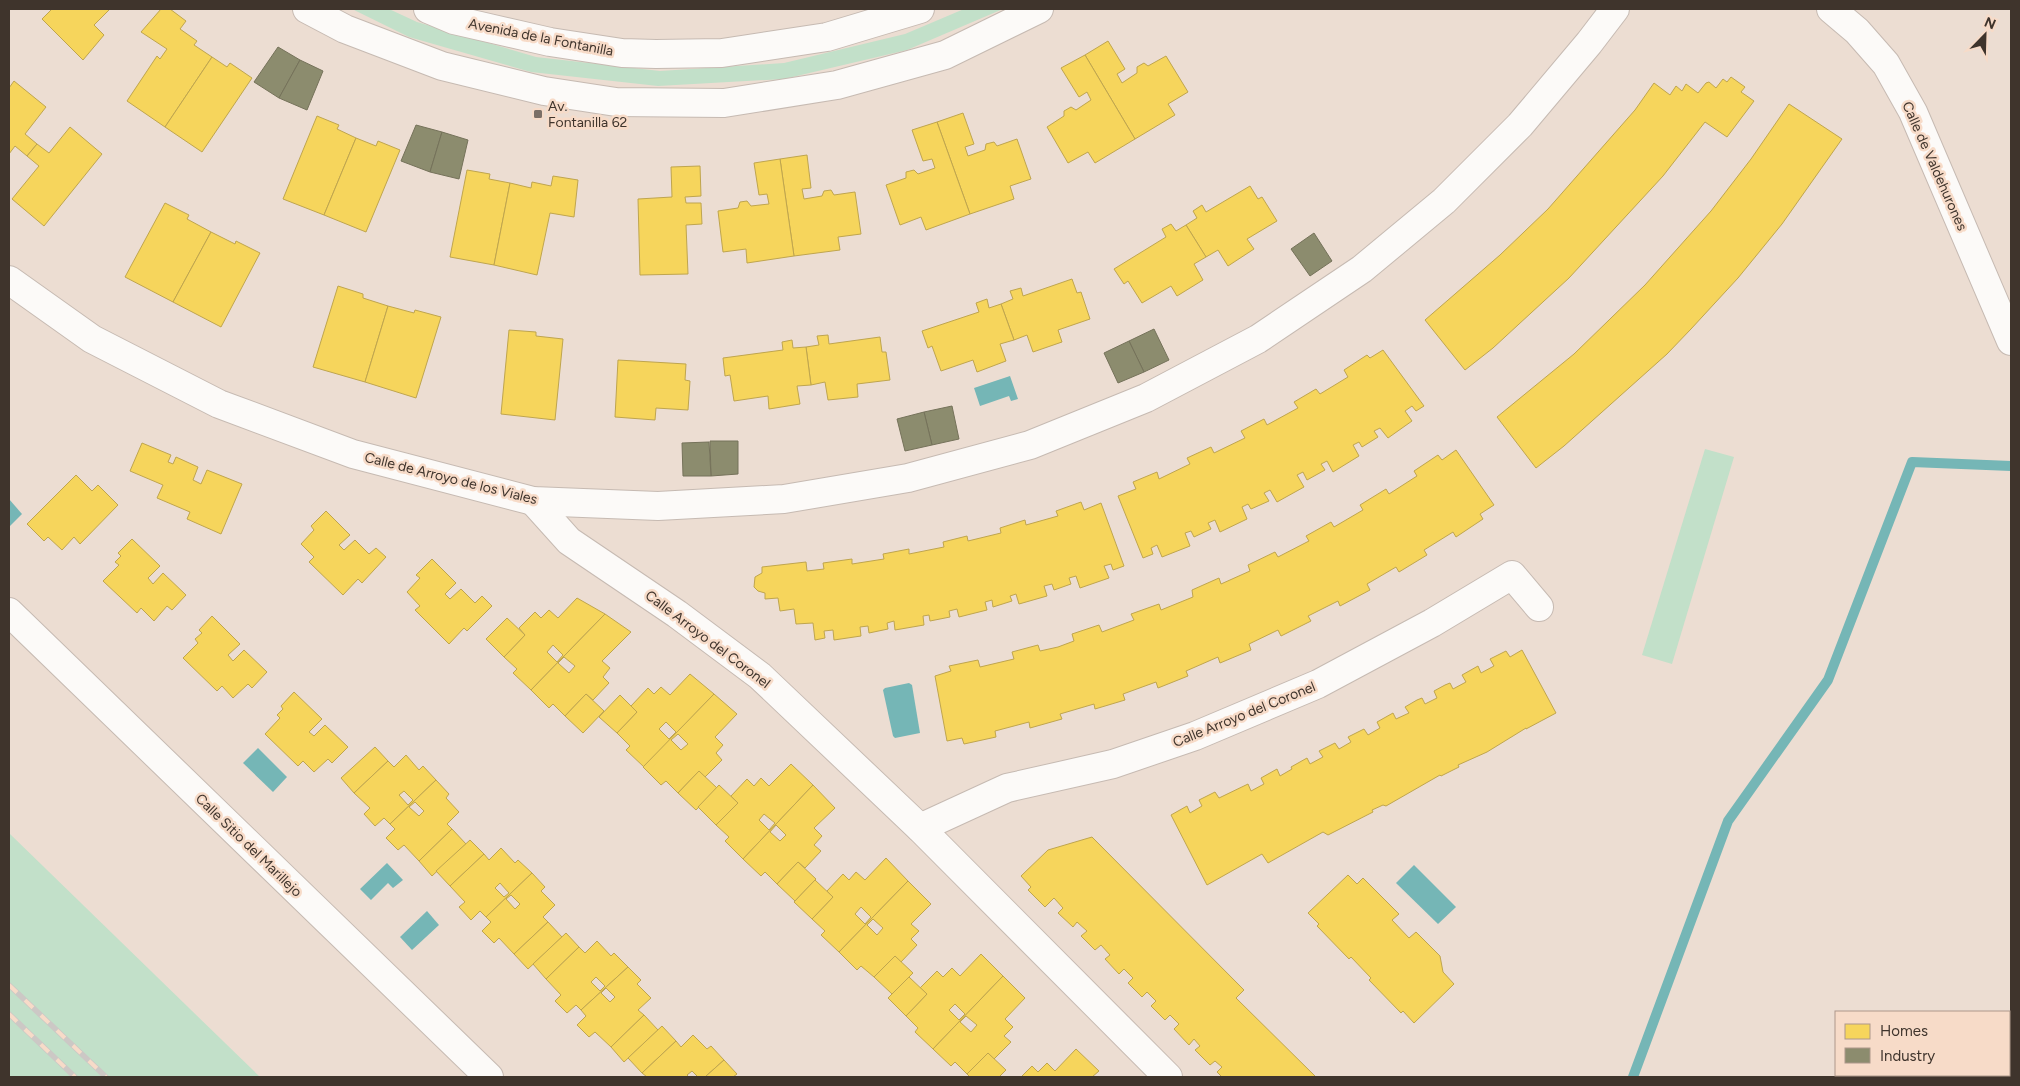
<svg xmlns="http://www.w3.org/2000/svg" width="2020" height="1086" font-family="Figtree,sans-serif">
  <rect width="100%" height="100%" fill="#ecddd2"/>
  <g fill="#c2e0c9">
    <polygon points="352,9 389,9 417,22 536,57 660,71 784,63 905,34 964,9 1003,9 907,50 784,79 658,86 531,72 409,37"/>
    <polygon points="1705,449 1734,457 1672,664 1642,655"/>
    <polygon points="9,833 260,1077 9,1077"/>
  </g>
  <g fill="#75b6b6">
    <polygon points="1010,376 1018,399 1011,401 1009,396 980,406 974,388"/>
    <polygon points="9,499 22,514 9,527"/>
    <polygon points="909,683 912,685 920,733 895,738 893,736 883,690 885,688"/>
    <polygon points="258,748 287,777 273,792 243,763"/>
    <polygon points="387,863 403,880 393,888 388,883 371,900 360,889"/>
    <polygon points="1414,865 1456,907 1438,924 1396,883"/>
    <polygon points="427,911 439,925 412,950 400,937"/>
  </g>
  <g fill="#f6d55c" stroke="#bfa54e" fill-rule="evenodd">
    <polygon points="52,9 110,9 94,25 104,35 83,60 42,19"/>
    <polygon points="161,9 170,9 186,21 180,29 197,41 194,45 212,57 165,127 127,101 157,56 160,59 167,49 141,32"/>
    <polygon points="1108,41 1125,69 1117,74 1122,83 1137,73 1137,67 1144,63 1148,66 1166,56 1188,92 1168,104 1175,115 1135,139 1085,55"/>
    <polygon points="1085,55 1135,139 1095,163 1088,152 1068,163 1047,127 1064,116 1064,111 1071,107 1076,110 1091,100 1087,92 1079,97 1061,68"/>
    <polygon points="212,57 227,67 230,63 252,78 202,152 165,127"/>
    <polygon points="1731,77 1745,87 1741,92 1754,101 1727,137 1705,122 1663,176 1569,278 1493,348 1465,370 1425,320 1500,255 1548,209 1635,110 1654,83 1670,95 1676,86 1682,91 1686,84 1698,93 1706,83 1709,82 1716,88 1723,79 1727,82"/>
    <polygon points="14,81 46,107 25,134 37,144 27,156 15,146 9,154 9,88"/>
    <polygon points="1789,104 1842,139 1782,224 1738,278 1691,329 1667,354 1564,446 1536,468 1497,417 1574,354 1645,285 1711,211 1751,159"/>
    <polygon points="963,113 974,144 965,147 968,156 985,150 986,144 994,142 997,146 1017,139 1031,179 1010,186 1014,199 970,214 937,122"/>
    <polygon points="317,116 339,125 337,129 356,138 324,215 283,199"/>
    <polygon points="937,122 970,214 926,230 921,217 900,225 886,185 906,178 906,172 914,170 918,174 935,168 932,159 923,161 912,130"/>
    <polygon points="70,127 102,154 44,226 12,199 39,166 27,156 37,144 49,153"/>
    <polygon points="356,138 376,146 378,141 400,150 366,232 324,215"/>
    <polygon points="807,155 811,188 802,189 804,199 822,196 824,191 831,190 834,195 855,192 861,234 838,237 840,250 794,256 780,159"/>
    <polygon points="780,159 794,256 747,263 746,249 723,252 718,211 738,208 740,202 747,201 751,206 769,204 767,194 759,195 754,163"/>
    <polygon points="700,166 701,196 685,197 686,203 701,203 702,224 686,225 688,274 640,275 638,199 672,197 671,167"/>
    <polygon points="467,170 490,174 489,179 510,183 494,265 450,257"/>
    <polygon points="553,176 578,180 574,217 550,213 537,275 494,265 510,183 531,188 532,182 551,186"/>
    <polygon points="1250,186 1258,199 1262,197 1277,221 1247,239 1254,249 1228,266 1218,250 1206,257 1186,225 1197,218 1193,211 1202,205 1206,212"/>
    <polygon points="165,203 189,215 187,219 211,232 173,302 125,277"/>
    <polygon points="1171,224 1176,231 1186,225 1206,257 1194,264 1203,280 1177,296 1171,286 1142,303 1128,281 1124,284 1114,269 1166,237 1162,229"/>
    <polygon points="211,232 235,244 236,241 260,253 221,327 173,302"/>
    <polygon points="1072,279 1077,293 1081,292 1090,319 1058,330 1062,342 1033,352 1027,335 1014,340 1001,304 1013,299 1010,291 1021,288 1023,296"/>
    <polygon points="338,286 363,294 363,298 388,306 365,382 313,367"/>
    <polygon points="987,299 989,308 1001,304 1014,340 1000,344 1006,361 977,372 973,360 941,371 932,346 928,348 922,331 979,312 976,303"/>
    <polygon points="388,306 414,313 415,310 441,317 416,398 365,382"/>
    <polygon points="509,330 536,332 536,336 563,339 555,420 501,414"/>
    <polygon points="828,335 829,344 880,337 882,352 886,352 890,380 857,384 858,397 828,400 825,382 811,385 806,347 819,345 817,336"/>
    <polygon points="792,340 793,348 806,347 811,385 797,386 800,404 769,409 768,396 734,401 730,375 725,376 723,358 783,350 782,342"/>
    <polygon points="1383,350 1424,406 1416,411 1412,406 1405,411 1412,421 1388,438 1380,428 1374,431 1378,437 1362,447 1359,442 1353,445 1359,456 1333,472 1327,461 1321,464 1325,470 1307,480 1303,472 1297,475 1304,487 1277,502 1270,490 1264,493 1269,501 1251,509 1248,504 1242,507 1247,519 1220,532 1215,520 1208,523 1211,529 1194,537 1191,531 1185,533 1190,546 1162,557 1157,545 1151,548 1153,554 1143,558 1118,496 1136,489 1133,482 1157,472 1159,479 1190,464 1187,458 1211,447 1214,453 1245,438 1241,431 1264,419 1267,425 1298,408 1294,402 1316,389 1320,394 1348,377 1344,370 1367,355 1370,358"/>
    <polygon points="618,360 686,364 685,380 690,381 688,410 656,408 655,420 615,417"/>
    <polygon points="142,443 171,455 168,462 173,464 176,457 198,467 193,480 201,484 207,470 242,484 221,534 187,519 190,512 157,498 163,485 130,471"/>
    <polygon points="1456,450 1494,505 1480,514 1483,519 1456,537 1453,532 1424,550 1427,555 1399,572 1396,567 1367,584 1370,590 1340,606 1338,601 1308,616 1311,621 1281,636 1278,630 1249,644 1251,650 1220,663 1218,657 1186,671 1188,676 1158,688 1156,682 1123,694 1125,700 1095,709 1094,704 1060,714 1062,719 1030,728 1029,722 995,731 996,737 964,744 962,738 947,741 935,676 951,671 949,666 978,660 980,667 1014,659 1012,652 1038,645 1040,651 1058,647 1074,641 1072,634 1099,625 1102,632 1134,620 1131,614 1159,604 1161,610 1193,597 1192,590 1219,578 1221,584 1250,571 1248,565 1275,552 1278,557 1309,541 1306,536 1331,522 1334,527 1363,510 1360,505 1386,489 1389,494 1417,476 1414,471 1438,455 1442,460"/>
    <polygon points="76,475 92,491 98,485 118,505 80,544 74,537 62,550 48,537 44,541 27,524"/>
    <polygon points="1081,502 1084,510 1101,503 1124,566 1113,570 1111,564 1104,566 1109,578 1080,588 1076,576 1069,578 1071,584 1054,590 1052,584 1044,586 1047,596 1019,604 1016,594 1010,596 1012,601 993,607 992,600 985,602 987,610 959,617 957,609 949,611 950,617 930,621 929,615 923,616 924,625 895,630 894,621 887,623 888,629 869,633 868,626 860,627 861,636 834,640 833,630 824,631 825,638 815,640 813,623 796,624 794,609 780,611 778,598 765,599 765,593 758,591 754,587 755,577 762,573 762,567 806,562 807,571 824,569 823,563 852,559 852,564 884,559 883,554 909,549 909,554 944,547 943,542 967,536 968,541 1001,533 1000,528 1025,520 1026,525 1058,516 1056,511"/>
    <polygon points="326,511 350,535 339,545 344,550 355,540 369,554 376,548 386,557 362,583 358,579 343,595 309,562 314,557 301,544 314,530 311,526"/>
    <polygon points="132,539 160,566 148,578 153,584 163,573 186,595 172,610 167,606 154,621 141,608 137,613 103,581 119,565 115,562 121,556 118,553"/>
    <polygon points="432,559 456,583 445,594 450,599 461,589 475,603 482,596 492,606 467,631 464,628 449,644 415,610 420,606 407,592 420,578 416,575"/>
    <path d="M 577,598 L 605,614 L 531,690 L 513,673 L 517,669 L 504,657 L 525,635 L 519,628 L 535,612 L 541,618 L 549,610 L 558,618 ZM 553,645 L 563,655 L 557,662 L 547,652 Z"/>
    <path d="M 605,614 L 631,632 L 602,661 L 610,668 L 603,677 L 609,683 L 593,700 L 586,694 L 565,716 L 553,704 L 549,708 L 531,690 ZM 564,657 L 575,666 L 569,673 L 558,663 Z"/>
    <polygon points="212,616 240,644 228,655 233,661 244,650 267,672 252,688 248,684 233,698 222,686 217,691 183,658 198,643 195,639 202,633 199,630"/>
    <polygon points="507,618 525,635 504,657 486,639"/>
    <polygon points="1522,650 1556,713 1526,729 1526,728 1487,752 1458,765 1459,767 1441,776 1440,775 1386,806 1383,805 1372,810 1373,812 1328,835 1323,832 1268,863 1262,854 1207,885 1171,815 1187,806 1190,813 1202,806 1199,800 1215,792 1219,798 1248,784 1251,791 1264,784 1261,778 1277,769 1280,776 1292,769 1291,767 1307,758 1310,764 1323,757 1319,751 1335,743 1339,749 1351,742 1348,737 1364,729 1368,735 1380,728 1377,722 1393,713 1396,719 1409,713 1405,707 1417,700 1422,698 1425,704 1437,698 1434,691 1445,685 1450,683 1453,689 1466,682 1462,675 1478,666 1481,673 1494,666 1490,659 1506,651 1510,657"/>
    <path d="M 690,674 L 714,694 L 644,767 L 626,750 L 630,746 L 617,733 L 637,712 L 631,706 L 648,688 L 654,694 L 661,687 L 670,695 ZM 666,722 L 676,732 L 669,739 L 659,729 Z"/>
    <polygon points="294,692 322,719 309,732 314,736 325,725 348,747 332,763 328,759 314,772 303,761 298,766 265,734 280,718 277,715 283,709 281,706"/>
    <polygon points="586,694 604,711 583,733 565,716"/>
    <path d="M 714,694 L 737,714 L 715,737 L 723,745 L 716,753 L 722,760 L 705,777 L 699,771 L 678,793 L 666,781 L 661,785 L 643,767 ZM 678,734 L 688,744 L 681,750 L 671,740 Z"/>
    <polygon points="620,695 637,712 617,733 599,717"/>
    <polygon points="375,747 388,761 354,793 341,778"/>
    <path d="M 406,755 L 419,770 L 423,766 L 436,780 L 390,824 L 384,818 L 375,826 L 364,814 L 370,808 L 354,793 L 388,761 L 394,767 ZM 404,791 L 413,800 L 408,805 L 399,795 Z"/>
    <path d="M 791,764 L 813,785 L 743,859 L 725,841 L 729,837 L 716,825 L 738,803 L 731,796 L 747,779 L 754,786 L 761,778 L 769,786 ZM 764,814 L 775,823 L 769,830 L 759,820 Z"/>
    <polygon points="699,771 717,788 696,810 678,793"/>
    <path d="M 436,780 L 449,794 L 446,798 L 459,812 L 447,824 L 452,829 L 419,861 L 404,845 L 398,850 L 386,838 L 395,829 L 390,824 ZM 415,802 L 424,811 L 419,816 L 409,807 Z"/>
    <polygon points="719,785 738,803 716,825 698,807"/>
    <path d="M 813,785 L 835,808 L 814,828 L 822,836 L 814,845 L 821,851 L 805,868 L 798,862 L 777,884 L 765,872 L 761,876 L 743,859 ZM 776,825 L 786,835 L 780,841 L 770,832 Z"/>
    <polygon points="452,829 466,844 432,876 419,861"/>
    <polygon points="1092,837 1244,990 1236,998 1316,1077 1222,1077 1217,1072 1222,1067 1215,1061 1210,1065 1195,1050 1200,1046 1194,1039 1189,1045 1174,1029 1179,1024 1170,1015 1165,1020 1151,1006 1156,1001 1147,992 1142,997 1128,983 1133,978 1124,969 1119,974 1105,959 1110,955 1101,945 1095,950 1081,936 1087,931 1077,922 1073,927 1058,913 1063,908 1054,898 1045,907 1028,890 1031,887 1021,876 1048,850"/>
    <polygon points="470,840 484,854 450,886 436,871"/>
    <path d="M 501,848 L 515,863 L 518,860 L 532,873 L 486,917 L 480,911 L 471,920 L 459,907 L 465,902 L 450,886 L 484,854 L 489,860 ZM 500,883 L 509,893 L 504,897 L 495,888 Z"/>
    <path d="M 886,858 L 908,881 L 839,952 L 821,935 L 825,931 L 812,919 L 833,897 L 827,891 L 843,874 L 849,880 L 856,872 L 865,880 ZM 861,907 L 871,917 L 865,924 L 855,914 Z"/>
    <polygon points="798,862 816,879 795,901 777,884"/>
    <path d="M 532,873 L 545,887 L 541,891 L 555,905 L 543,917 L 548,922 L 514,954 L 499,938 L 494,943 L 482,931 L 491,922 L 486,917 ZM 511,895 L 520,904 L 515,909 L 506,899 Z"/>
    <polygon points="1348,875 1357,884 1363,878 1399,914 1392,920 1409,938 1416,932 1440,956 1443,972 1454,984 1414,1023 1403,1011 1401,1013 1369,980 1371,978 1351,957 1349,959 1317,926 1319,924 1308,913"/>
    <polygon points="815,880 833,897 812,919 794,902"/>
    <path d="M 908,881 L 931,904 L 911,924 L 919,931 L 911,939 L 917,945 L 901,962 L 895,956 L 874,977 L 861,966 L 857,970 L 839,952 ZM 873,919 L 883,928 L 877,935 L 867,925 Z"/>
    <polygon points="548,922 562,937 528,969 514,954"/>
    <polygon points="566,933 579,947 546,979 533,964"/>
    <path d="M 597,941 L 611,956 L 614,953 L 628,967 L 581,1010 L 576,1005 L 567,1013 L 555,1001 L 561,995 L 546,979 L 579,947 L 585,953 ZM 596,977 L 605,986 L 600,991 L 591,982 Z"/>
    <path d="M 981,954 L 1003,976 L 933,1049 L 915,1032 L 918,1028 L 906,1016 L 927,994 L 920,988 L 937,971 L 943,977 L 952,968 L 960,976 ZM 955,1004 L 965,1014 L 959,1020 L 949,1010 Z"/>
    <polygon points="895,956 913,973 892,994 874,977"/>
    <path d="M 628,967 L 641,980 L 637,984 L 651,998 L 638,1010 L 644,1015 L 611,1047 L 595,1032 L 589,1037 L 577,1025 L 586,1016 L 581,1010 ZM 606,988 L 615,997 L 610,1002 L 601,993 Z"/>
    <path d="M 1003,976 L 1025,998 L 1005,1019 L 1013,1027 L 1004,1036 L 1011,1042 L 994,1059 L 988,1053 L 967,1074 L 955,1062 L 951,1066 L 933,1049 ZM 966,1016 L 977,1025 L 971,1032 L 960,1022 Z"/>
    <polygon points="909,977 927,994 906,1016 888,998"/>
    <polygon points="644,1015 658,1030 624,1062 611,1047"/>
    <polygon points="662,1026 676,1041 642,1073 628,1058"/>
    <polygon points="693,1035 707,1049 711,1046 724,1060 705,1077 698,1077 692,1071 687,1075 689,1077 647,1077 642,1073 676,1041 681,1047"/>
    <polygon points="1076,1049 1099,1071 1092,1077 1021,1077 1032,1066 1038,1072 1047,1063 1055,1071"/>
    <polygon points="988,1053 1006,1070 999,1077 970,1077 967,1074"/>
    <polygon points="724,1060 737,1074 733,1077 705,1077"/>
  </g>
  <g fill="#8c8c6e" stroke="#75725a">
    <polygon points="278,47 300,60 279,98 254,82"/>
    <polygon points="300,60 323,71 307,110 279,98"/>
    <polygon points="416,125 442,132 430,172 401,161"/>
    <polygon points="442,132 468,140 459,179 430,172"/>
    <polygon points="1314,233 1332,261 1310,276 1291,249"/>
    <polygon points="1154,329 1169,360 1144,372 1129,341"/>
    <polygon points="1129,341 1144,372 1118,383 1104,353"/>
    <polygon points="952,406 959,439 932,445 924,412"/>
    <polygon points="924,412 932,445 905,451 897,419"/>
    <polygon points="710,441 738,441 738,474 711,476"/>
    <polygon points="709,442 711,476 683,476 682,443"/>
  </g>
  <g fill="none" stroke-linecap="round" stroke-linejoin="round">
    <polyline stroke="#75b6b6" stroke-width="10" points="1633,1077 1728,821 1828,680 1912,462 2011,466"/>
    <g stroke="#c6bab2" stroke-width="30">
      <g id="minor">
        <polyline points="307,9 345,29 442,66 544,91 616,102 724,103 837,85 945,55 1039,9"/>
        <polyline points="428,9 454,20 550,42 622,53 656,54 722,53 827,37 920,9"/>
        <polyline points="1831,9 1857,31 1886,64 1913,112 2011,341"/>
        <polyline points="9,280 92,339 219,404 353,454 533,501 658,506 784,499 908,478 1030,445 1146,398 1258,339 1362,269 1444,201 1520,125 1589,43 1615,9"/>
        <polyline points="533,501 569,541 677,614 760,676 920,828 1168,1077"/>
        <polyline points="9,612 489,1077"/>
        <polyline points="920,828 1007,788 1113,764 1195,736 1318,684 1432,623 1512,575 1539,607"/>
      </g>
    </g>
    <use href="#minor" stroke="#fcfaf8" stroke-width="28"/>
    <g stroke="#ccc8c5" stroke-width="5.5">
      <g id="rail">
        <polyline points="9,985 106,1077"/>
        <polyline points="9,1014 75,1077"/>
      </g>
    </g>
    <use href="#rail" stroke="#f7dbc8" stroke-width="4" stroke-dasharray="11" stroke-linecap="butt"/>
  </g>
  <rect fill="#7c6f66" stroke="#f7dbc8" stroke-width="2" x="533" y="109" width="10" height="10" rx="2.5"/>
  <g text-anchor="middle" stroke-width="5" stroke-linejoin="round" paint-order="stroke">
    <g font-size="14" fill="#3f342c" stroke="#f7dbc8">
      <text transform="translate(541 37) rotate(11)" y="5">Avenida de la Fontanilla</text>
      <text transform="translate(1935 166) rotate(66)" y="5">Calle de Valdehurones</text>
      <text transform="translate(451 478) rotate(14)" y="5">Calle de Arroyo de los Viales</text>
      <text transform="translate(708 639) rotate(37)" y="5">Calle Arroyo del Coronel</text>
      <text transform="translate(1244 714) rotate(-22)" y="5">Calle Arroyo del Coronel</text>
      <text transform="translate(249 845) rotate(44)" y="5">Calle Sitio del Marillejo</text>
    </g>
    <g font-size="14" fill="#3f342c" stroke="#f7dbc8" text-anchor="start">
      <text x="548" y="111">Av.<tspan x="548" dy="16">Fontanilla 62</tspan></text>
    </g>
  </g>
  <rect width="2020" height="1086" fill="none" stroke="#3f342c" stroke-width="20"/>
  <rect x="1835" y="1011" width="175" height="65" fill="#f7dbc8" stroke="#ad988a"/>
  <rect x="1845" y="1024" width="25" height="15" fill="#f6d55c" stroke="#ad988a"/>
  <text x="1880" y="1036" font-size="15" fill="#3f342c">Homes</text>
  <rect x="1845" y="1048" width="25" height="15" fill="#8c8c6e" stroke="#ad988a"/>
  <text x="1880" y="1061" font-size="15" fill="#3f342c">Industry</text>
  <g transform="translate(1985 35) rotate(23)" stroke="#f7dbc8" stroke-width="4" paint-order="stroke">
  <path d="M0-4L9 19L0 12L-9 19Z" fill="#3f342c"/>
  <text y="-8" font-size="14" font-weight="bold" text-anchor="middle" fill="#3f342c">N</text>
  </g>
</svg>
